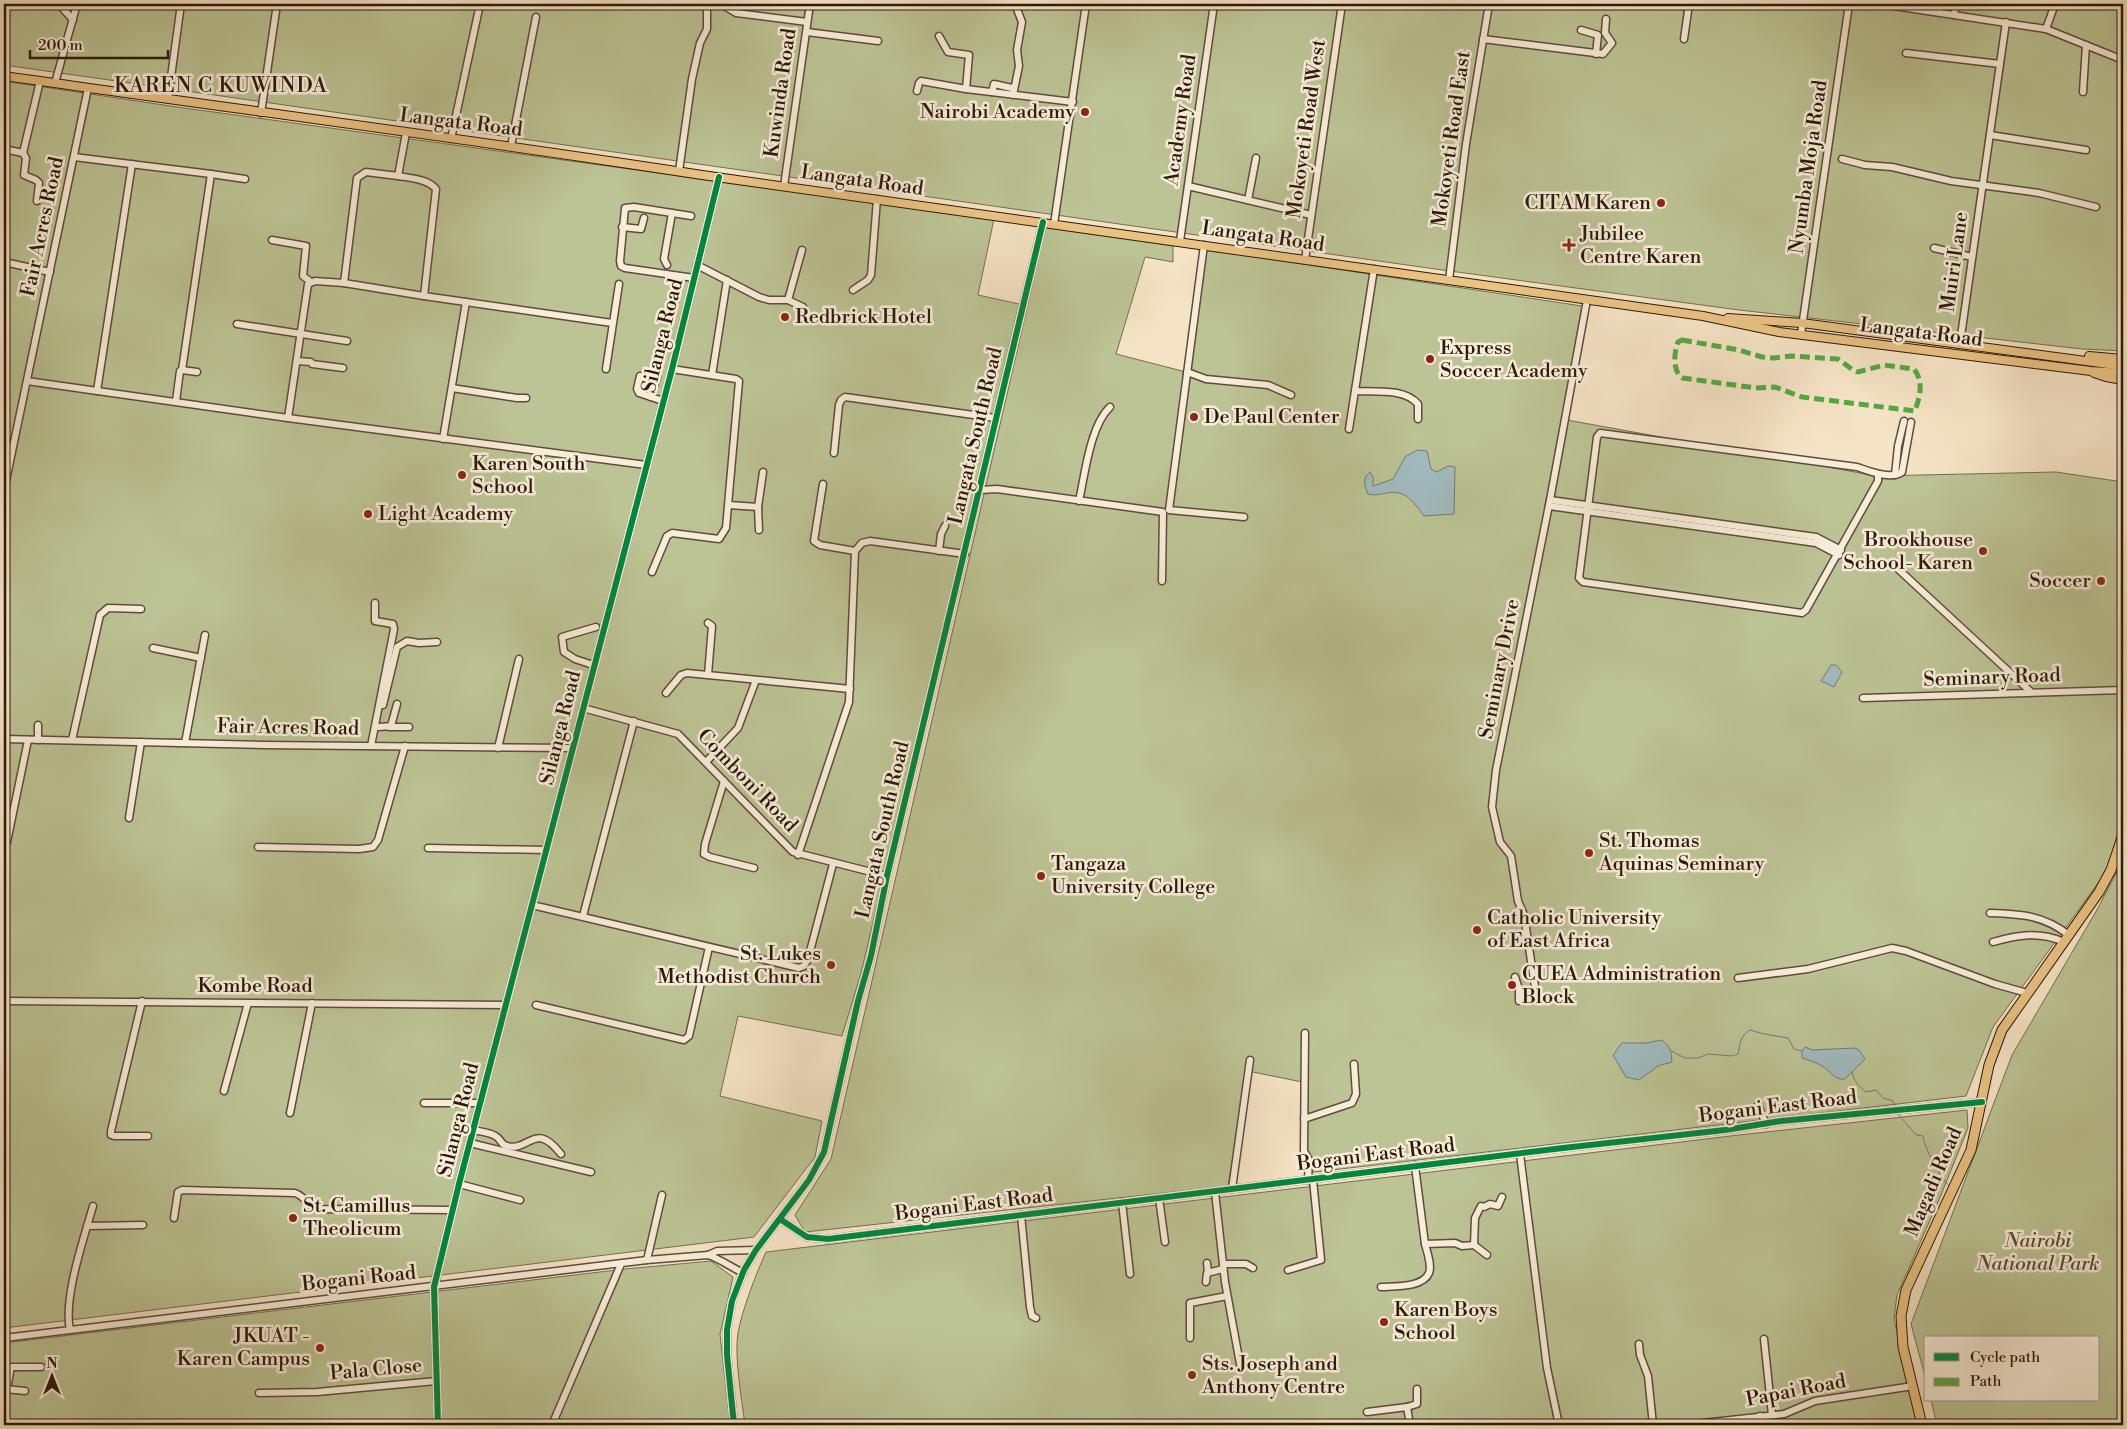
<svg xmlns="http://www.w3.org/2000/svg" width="2127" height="1429" viewBox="0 0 2127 1429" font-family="'Libre Bodoni',serif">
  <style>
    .green { fill: #bcc394; stroke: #746e50 }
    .water { fill: #a1bbbf; stroke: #727a77 }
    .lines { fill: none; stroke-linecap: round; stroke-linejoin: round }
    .stream { stroke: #727a77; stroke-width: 1 }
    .minor-casing { stroke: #5e4c3a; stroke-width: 9 }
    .major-casing { stroke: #2b190b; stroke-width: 10 }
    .highway-casing { stroke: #2b190b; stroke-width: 11 }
    .minor { stroke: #f8edd9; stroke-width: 6 }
    .major { stroke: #eac282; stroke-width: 8 }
    .highway { stroke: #eac282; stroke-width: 9 }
    .quiet { stroke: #54a941; stroke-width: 5; stroke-dasharray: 10 5; stroke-linecap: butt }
    .cycleway-casing { stroke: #f8edd9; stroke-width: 9 }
    .cycleway { stroke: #00873e; stroke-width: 6 }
    .poi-dot { fill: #8f2418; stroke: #f8edd9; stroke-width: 2 }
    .labels { text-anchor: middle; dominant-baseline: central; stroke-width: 5; stroke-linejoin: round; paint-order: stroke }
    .street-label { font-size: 20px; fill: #2b190b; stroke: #f8edd9 }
    .poi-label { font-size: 20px; fill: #2b190b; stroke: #f8edd9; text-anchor: start }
    .park-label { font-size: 20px; font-style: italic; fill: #564c34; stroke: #f8edd9 }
    .neighbourhood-label { font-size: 21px; letter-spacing: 1px; fill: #2b190b; stroke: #f8edd9 }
  </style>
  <rect width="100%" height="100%" fill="#f5e3c5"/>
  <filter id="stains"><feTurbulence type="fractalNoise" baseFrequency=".004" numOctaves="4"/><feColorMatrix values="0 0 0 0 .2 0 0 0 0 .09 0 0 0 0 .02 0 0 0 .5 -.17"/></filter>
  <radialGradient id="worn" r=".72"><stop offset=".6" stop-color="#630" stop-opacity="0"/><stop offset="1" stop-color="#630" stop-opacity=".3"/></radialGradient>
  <g class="green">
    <polygon points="4,4 2123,4 2123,351 2082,349 1739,310 1435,269 4,65"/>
    <polygon points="4,81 177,107 994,219 978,295 1019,304 861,973 842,1036 738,1016 720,1096 822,1121 815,1157 754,1237 4,1328"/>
    <polygon points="1046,225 1173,240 1173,262 1145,257 1116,354 1186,372 1203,249 1582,306 1567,420 1877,476 2056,472 2123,482 2123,815 2107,871 1993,1027 1966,1096 1306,1173 1307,1083 1248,1071 1228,1186 805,1232 795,1215 831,1159"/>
    <polygon points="2123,860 2123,1425 1937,1425 1931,1400 2098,1400 2098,1338 1926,1338 1926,1380 1911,1324 2012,1055 2098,908"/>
    <path d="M1967 1110 1968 1128 1939 1200 1897 1295 1894 1318 1917 1425H745C742 1400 734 1357 738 1333 742 1310 756 1274 766 1252L1739 1135Z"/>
    <polygon points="711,1261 733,1277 720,1334 730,1425 4,1425 4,1343 625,1269"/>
  </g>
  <g class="water">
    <path d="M1417 450 1427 451 1431 469 1437 472 1448 466 1455 467 1454 514 1424 516C1414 503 1406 489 1387 493 1379 494 1376 496 1368 494 1364 484 1362 479 1370 472L1373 477V486L1393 479 1405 457Z"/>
    <polygon points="1831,665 1836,665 1842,672 1834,687 1821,681"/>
    <path d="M1661 1040C1671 1046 1671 1051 1672 1062L1658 1066 1639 1080 1626 1077 1613 1055 1622 1043H1647Z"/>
    <path d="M1805 1047 1812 1050 1855 1048 1859 1050 1865 1059 1845 1079C1832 1080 1832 1071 1822 1066 1815 1062 1809 1060 1802 1058V1051Z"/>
  </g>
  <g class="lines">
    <g class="stream">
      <path d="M1671 1051 1685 1058H1698L1708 1054 1732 1056 1738 1054C1741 1043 1739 1037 1750 1030 1761 1034 1776 1036 1788 1038L1794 1049 1802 1051"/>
      <path d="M1852 1072C1854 1081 1858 1086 1866 1092L1876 1090 1883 1098 1893 1101 1895 1106"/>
      <path d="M1898 1114 1916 1135 1923 1136C1923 1146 1942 1179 1949 1186"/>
    </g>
    <g class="minor-casing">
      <g id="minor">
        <polyline points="59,4 73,20"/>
        <polyline points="721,4 736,13 807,22"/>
        <polyline points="1881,4 2046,29 2123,60"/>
        <polyline points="1954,15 1956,4"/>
        <polyline points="2046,29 2055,4"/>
        <polyline points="1581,30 1598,35 1596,54"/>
        <polyline points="807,32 878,41"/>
        <polyline points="939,36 948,52 969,55 966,89 1073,102"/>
        <polyline points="1483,39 1603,54 1612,43 1605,33 1606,19"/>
        <polyline points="1684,39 1689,4"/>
        <polyline points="1906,53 2000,64"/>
        <polyline points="55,83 77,4"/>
        <polyline points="917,91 919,83 921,81 966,89"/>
        <polyline points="992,92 994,84 1012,88"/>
        <polyline points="2083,92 2086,45"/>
        <polyline points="1013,95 1019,66 1017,50 1022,22 1015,4"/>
        <polyline points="168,99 181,4"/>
        <polyline points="261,113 277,4"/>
        <polyline points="1990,135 2086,150"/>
        <polyline points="451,139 480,4"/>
        <polyline points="511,146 536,17"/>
        <polyline points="4,149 23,153 40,81"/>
        <polyline points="23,153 26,158 24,175 36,180 39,183 37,201"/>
        <polyline points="74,157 211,174 182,370"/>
        <polyline points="1842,159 1865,165 1892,167 1951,181 2039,193 2096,207"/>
        <polyline points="679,171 692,79 700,43 707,29 707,4"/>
        <polyline points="211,174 245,179"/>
        <path d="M398 176C410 178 428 179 436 189L424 296 612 323"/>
        <polyline points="784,186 810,4"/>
        <polyline points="1188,186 1311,215"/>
        <polyline points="1248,200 1256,158"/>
        <polyline points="691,216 634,207 625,208 620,261 621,266 625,268 694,278"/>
        <polyline points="1054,224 1086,4"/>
        <polyline points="622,227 641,229 644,218"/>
        <polyline points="272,240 306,246 303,276 311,282"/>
        <polyline points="1180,241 1214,4"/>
        <polyline points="1204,245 1169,510 1244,517"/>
        <polyline points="1934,248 1972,257"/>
        <polyline points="1305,260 1342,4"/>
        <polyline points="4,262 50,272"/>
        <polyline points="667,265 664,259 672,213"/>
        <polyline points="697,265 759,297 769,300 788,300 803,307"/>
        <polyline points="1449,280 1466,144 1489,4"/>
        <polyline points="344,283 424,296"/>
        <polyline points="853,290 868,280 871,275 877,199"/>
        <polyline points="788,300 802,250"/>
        <polyline points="237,324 347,341"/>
        <polyline points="1801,334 1849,4"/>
        <polyline points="1960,343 2006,22"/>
        <polyline points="297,361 311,362 312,364 343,368"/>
        <polyline points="606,369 619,284"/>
        <polyline points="1187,372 1206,379 1268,385 1291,395"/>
        <polyline points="712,375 727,280"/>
        <polyline points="640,376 637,389 639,393 663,401"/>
        <polyline points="27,381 288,418 646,465"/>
        <polyline points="452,388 517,398 526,398"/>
        <polyline points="97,391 132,164"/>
        <path d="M1355 391C1375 392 1404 388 1418 404V419"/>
        <polyline points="651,397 657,377"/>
        <polyline points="176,401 180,371 182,370 197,372"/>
        <polyline points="288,418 308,284 315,281 344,283 357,178 366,172 398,176 406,133"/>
        <polyline points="1349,429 1374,269"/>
        <polyline points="443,439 466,302"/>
        <polyline points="834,453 839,405 841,400 845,397 995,418"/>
        <path d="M1878 474V481L1806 610 1802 613 1590 583 1583 582 1579 578 1597 437 1600 433 1857 467C1869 471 1891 480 1902 472L1911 422"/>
        <polyline points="1895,475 1898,446 1904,421"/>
        <polyline points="823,484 814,541 820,545 855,551"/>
        <polyline points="4,490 88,88"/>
        <polyline points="980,490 997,489 1163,512 1162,581"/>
        <polyline points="1550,500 1816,537 1841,550"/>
        <path d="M1079 501C1085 474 1090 426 1110 407"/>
        <polyline points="729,505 758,507"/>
        <polyline points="1549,506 1816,543 1839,555"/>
        <polyline points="759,530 758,507 763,472"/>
        <polyline points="939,551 941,534 945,526"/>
        <polyline points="1897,568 2031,692"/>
        <polyline points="652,572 667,536 672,533 719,539 726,528 739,381 736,379 672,369"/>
        <polyline points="153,648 201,658"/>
        <polyline points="593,665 575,659 564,652 562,637 596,627"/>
        <polyline points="708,675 712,626 708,623"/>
        <polyline points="666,693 681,675 687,673 850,689"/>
        <polyline points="1863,698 2123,690"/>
        <polyline points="383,705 397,647 407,641 419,643 437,642"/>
        <polyline points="583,708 678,734 793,852 887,876"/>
        <polyline points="379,727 391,726 397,704"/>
        <polyline points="389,727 409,727"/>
        <polyline points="4,739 264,745 572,748"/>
        <polyline points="38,740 38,725"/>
        <polyline points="72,740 100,615 108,608 141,609"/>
        <polyline points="185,743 205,635"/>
        <polyline points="371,746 394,629 393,624 375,621 375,603"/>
        <polyline points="498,748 519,659"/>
        <polyline points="706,762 738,728 756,680"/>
        <polyline points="724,781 705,844 704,854 710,857 754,868"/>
        <polyline points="129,818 141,742"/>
        <polyline points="7,842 28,740"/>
        <polyline points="258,847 359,849 373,847 378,840 405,746"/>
        <polyline points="428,848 546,850"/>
        <polyline points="798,855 849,702 855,551 862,543 870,541 965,554"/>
        <polyline points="532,905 799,968 804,966 808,959 833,864"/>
        <path d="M1990 913C2021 914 2043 915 2069 935"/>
        <polyline points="583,916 634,721"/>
        <path d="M1993 942C2017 935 2040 931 2064 942"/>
        <polyline points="1515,977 1519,989 1519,1001 1537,1000 1524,915 1518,901 1511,856 1500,842 1492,807 1496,770 1550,500 1587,300"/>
        <polyline points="1738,978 1808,969 1892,948 1906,951 1995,984 2027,993"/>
        <polyline points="4,1001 506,1005"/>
        <polyline points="142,1001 111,1131 111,1135 114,1136 148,1136"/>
        <polyline points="536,1005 684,1040 689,1036 709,947"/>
        <polyline points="1305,1033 1304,1151 1309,1160 1308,1180"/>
        <polyline points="224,1091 248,1003"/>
        <polyline points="424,1103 480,1103"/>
        <polyline points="1758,1105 1766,1124"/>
        <polyline points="290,1113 312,1003"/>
        <polyline points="1304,1119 1352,1103 1356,1094 1354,1064"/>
        <path d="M473 1130C481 1132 492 1132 498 1138 502 1142 502 1145 507 1146 530 1152 534 1120 561 1154"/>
        <polyline points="470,1143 591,1172"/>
        <polyline points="1520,1154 1547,1368 1559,1425"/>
        <polyline points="1415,1166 1425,1244 1455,1243 1462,1246 1474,1245 1475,1218 1481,1206 1484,1207 1490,1204 1498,1206 1502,1197"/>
        <polyline points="459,1184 520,1200"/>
        <polyline points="1232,1189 1250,1060"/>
        <polyline points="1215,1192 1225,1282 1240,1364"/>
        <polyline points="1159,1198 1165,1242"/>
        <polyline points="1122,1202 1130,1274"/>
        <polyline points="1021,1215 1030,1307 1032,1316 1036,1318"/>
        <path d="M174 1218 178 1192 182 1190 295 1193C305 1196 308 1207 319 1209L453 1210"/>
        <polyline points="780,1219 807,1237 828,1239 1563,1148 1725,1130 1781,1121 1982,1102"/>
        <polyline points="87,1226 143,1225"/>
        <polyline points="1474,1245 1487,1255"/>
        <polyline points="708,1255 717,1251 756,1250"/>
        <polyline points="647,1260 662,1195"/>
        <polyline points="1207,1263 1208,1272"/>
        <polyline points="1223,1264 1246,1264 1253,1268"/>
        <polyline points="1288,1270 1321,1260 1313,1180"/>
        <polyline points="1206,1282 1207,1273 1223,1269"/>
        <path d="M1381 1287C1394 1286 1423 1288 1429 1273 1432 1265 1427 1252 1425 1244"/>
        <path d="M70 1330C63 1298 84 1238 93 1206"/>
        <path d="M4 1338 647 1260 708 1255C720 1259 731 1267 743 1273"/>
        <polyline points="1190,1338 1190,1303 1227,1296"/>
        <polyline points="1764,1339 1772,1415"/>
        <polyline points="1639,1344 1640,1355 1648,1376 1653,1425"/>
        <polyline points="5,1389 25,1391"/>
        <polyline points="7,1389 11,1367 41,1367"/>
        <polyline points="259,1393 317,1392 436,1381"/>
        <polyline points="1407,1407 1417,1404 1417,1389"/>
        <polyline points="1367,1412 1407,1407 1410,1425"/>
        <polyline points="1760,1416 1761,1425"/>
        <polyline points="438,1425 434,1287 459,1184 672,369 719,177"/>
        <polyline points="552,1425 621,1264"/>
        <polyline points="734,1425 727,1355 727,1330 732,1301 744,1270 756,1250 809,1180 824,1152 858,1001 871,956 887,876 1043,222"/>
        <polyline points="1685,1425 1784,1414 1815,1401 1913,1386"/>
      </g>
    </g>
    <g class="major-casing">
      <g id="major">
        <path d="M4 76C236 109 469 139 702 175L1703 316 1779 332 2091 371 2123 373"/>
        <polyline points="1728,318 1802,323 2123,366"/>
        <polyline points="2089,356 2123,359"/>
        <polyline points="2094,373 2106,377 2123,380"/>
      </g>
    </g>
    <g class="highway-casing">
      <polyline id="highway" points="1922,1425 1903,1347 1901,1316 1906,1290 1971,1150 1989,1065 2002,1030 2099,892 2111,870 2123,835"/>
    </g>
    <use href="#minor" class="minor"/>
    <use href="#major" class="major"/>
    <use href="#highway" class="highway"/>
    <path class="quiet" d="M1682 340 1739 350 1762 357 1774 358 1791 356 1838 359 1853 370 1858 372 1884 365 1914 369C1924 382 1920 396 1915 411L1802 397 1775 387 1756 388 1683 378C1672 372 1674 353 1678 342Z"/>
    <g class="cycleway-casing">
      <g id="cycleway">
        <polyline points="780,1219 807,1237 828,1239 1563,1148 1725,1130 1781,1121 1982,1102"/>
        <polyline points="438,1425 434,1287 459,1184 672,369 719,177"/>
        <polyline points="734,1425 727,1355 727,1330 732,1301 744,1270 756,1250 809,1180 824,1152 858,1001 871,956 887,876 1043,222"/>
      </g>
    </g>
    <use href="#cycleway" class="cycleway"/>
  </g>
  <g class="poi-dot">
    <circle cx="1085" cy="112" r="5"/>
    <circle cx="1661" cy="203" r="5"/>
    <path d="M1566.5 237.5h5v5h5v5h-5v5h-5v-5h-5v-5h5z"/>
    <circle cx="785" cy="317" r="5"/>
    <circle cx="1430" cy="359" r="5"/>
    <circle cx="1194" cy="417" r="5"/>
    <circle cx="462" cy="475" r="5"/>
    <circle cx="368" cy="514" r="5"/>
    <circle cx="1983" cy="551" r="5"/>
    <circle cx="2101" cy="581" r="5"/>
    <circle cx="1589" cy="853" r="5"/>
    <circle cx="1041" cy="876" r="5"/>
    <circle cx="1477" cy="930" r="5"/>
    <circle cx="831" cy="965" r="5"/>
    <circle cx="1512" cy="985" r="5"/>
    <circle cx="293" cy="1218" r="5"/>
    <circle cx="1384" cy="1322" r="5"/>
    <circle cx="320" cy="1348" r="5"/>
    <circle cx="1192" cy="1375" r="5"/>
  </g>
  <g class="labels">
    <g class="street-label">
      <text transform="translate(781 93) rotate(-82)">Kuwinda Road</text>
      <text transform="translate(1181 120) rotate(-82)">Academy Road</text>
      <text transform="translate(461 123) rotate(7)">Langata Road</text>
      <text transform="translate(1307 129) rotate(-82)">Mokoyeti Road West</text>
      <text transform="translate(1452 139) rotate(-82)">Mokoyeti Road East</text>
      <text transform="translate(1809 167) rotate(-82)">Nyumba Moja Road</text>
      <text transform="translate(862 181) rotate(8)">Langata Road</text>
      <text transform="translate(43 227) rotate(-78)">Fair Acres Road</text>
      <text transform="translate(1263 237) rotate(8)">Langata Road</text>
      <text transform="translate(1955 262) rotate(-82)">Muiri Lane</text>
      <text transform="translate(1921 333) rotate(7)">Langata Road</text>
      <text transform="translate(663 336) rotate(-76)">Silanga Road</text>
      <text transform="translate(976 436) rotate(-77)">Langata South Road</text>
      <text transform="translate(1500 669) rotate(-79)">Seminary Drive</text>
      <text transform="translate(1992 678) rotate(-2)">Seminary Road</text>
      <text transform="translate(288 728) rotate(1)">Fair Acres Road</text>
      <text transform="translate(561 728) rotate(-76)">Silanga Road</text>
      <text transform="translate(747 781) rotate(46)">Comboni Road</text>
      <text transform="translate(883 830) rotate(-77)">Langata South Road</text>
      <text x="255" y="986">Kombe Road</text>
      <text transform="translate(1778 1107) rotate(-7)">Bogani East Road</text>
      <text transform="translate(459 1120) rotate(-76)">Silanga Road</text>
      <text transform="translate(1376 1155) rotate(-7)">Bogani East Road</text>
      <text transform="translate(1934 1182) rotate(-67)">Magadi Road</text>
      <text transform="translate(974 1205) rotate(-7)">Bogani East Road</text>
      <text transform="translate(359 1279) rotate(-6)">Bogani Road</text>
      <text transform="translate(376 1370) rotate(-5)">Pala Close</text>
      <text transform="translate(1796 1391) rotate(-11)">Papai Road</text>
    </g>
    <g class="poi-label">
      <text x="1075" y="112" text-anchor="end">Nairobi Academy</text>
      <text x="1651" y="203" text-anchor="end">CITAM Karen</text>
      <text x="1580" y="234">Jubilee<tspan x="1580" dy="23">Centre Karen</tspan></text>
      <text x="795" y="317">Redbrick Hotel</text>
      <text x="1440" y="348">Express<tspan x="1440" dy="23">Soccer Academy</tspan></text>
      <text x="1204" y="417">De Paul Center</text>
      <text x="472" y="464">Karen South<tspan x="472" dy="23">School</tspan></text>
      <text x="378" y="514">Light Academy</text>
      <text x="1973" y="540" text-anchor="end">Brookhouse<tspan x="1973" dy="23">School- Karen</tspan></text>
      <text x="2091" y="581" text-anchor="end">Soccer</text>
      <text x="1599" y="841">St. Thomas<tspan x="1599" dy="23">Aquinas Seminary</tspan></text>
      <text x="1051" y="864">Tangaza<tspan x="1051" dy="23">University College</tspan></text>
      <text x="1487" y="918">Catholic University<tspan x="1487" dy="23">of East Africa</tspan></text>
      <text x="821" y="954" text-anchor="end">St. Lukes<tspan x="821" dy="23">Methodist Church</tspan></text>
      <text x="1522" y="974">CUEA Administration<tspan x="1522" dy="23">Block</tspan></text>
      <text x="303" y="1206">St. Camillus<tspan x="303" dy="23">Theolicum</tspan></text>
      <text x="1394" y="1310">Karen Boys<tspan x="1394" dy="23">School</tspan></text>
      <text x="310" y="1336" text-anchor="end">JKUAT -<tspan x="310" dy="23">Karen Campus</tspan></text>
      <text x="1202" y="1364">Sts. Joseph and<tspan x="1202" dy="23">Anthony Centre</tspan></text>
    </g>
    <g class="park-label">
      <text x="2038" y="1241">Nairobi<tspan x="2038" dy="23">National Park</tspan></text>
    </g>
    <g class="neighbourhood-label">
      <text x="221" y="86">KAREN C KUWINDA</text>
    </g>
  </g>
  <rect width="2127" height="1429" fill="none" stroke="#f5e3c5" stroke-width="20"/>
  <rect x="5" y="5" width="2117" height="1419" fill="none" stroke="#2b190b" stroke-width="2.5"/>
  <rect x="10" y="10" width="2107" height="1409" fill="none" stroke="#2b190b"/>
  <rect x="1924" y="1336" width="175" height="65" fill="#f8edd9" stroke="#a69887"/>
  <rect x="1934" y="1353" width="25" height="8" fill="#00873e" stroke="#a69887"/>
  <text x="1970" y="1362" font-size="15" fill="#2b190b">Cycle path</text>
  <rect x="1934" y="1378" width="25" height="8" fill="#54a941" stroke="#a69887"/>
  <text x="1970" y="1386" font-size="15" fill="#2b190b">Path</text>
  <g transform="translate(52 1376)" stroke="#f8edd9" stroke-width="4" paint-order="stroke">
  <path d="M0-4L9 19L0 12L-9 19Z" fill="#2b190b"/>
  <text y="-8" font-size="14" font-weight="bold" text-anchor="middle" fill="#2b190b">N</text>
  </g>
  <path d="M30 50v8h138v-8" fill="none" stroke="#2b190b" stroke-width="2.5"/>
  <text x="38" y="50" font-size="15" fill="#2b190b" stroke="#f8edd9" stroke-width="4" paint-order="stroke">200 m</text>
  <rect width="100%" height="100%" filter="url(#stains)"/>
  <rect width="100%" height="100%" fill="url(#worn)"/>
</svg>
